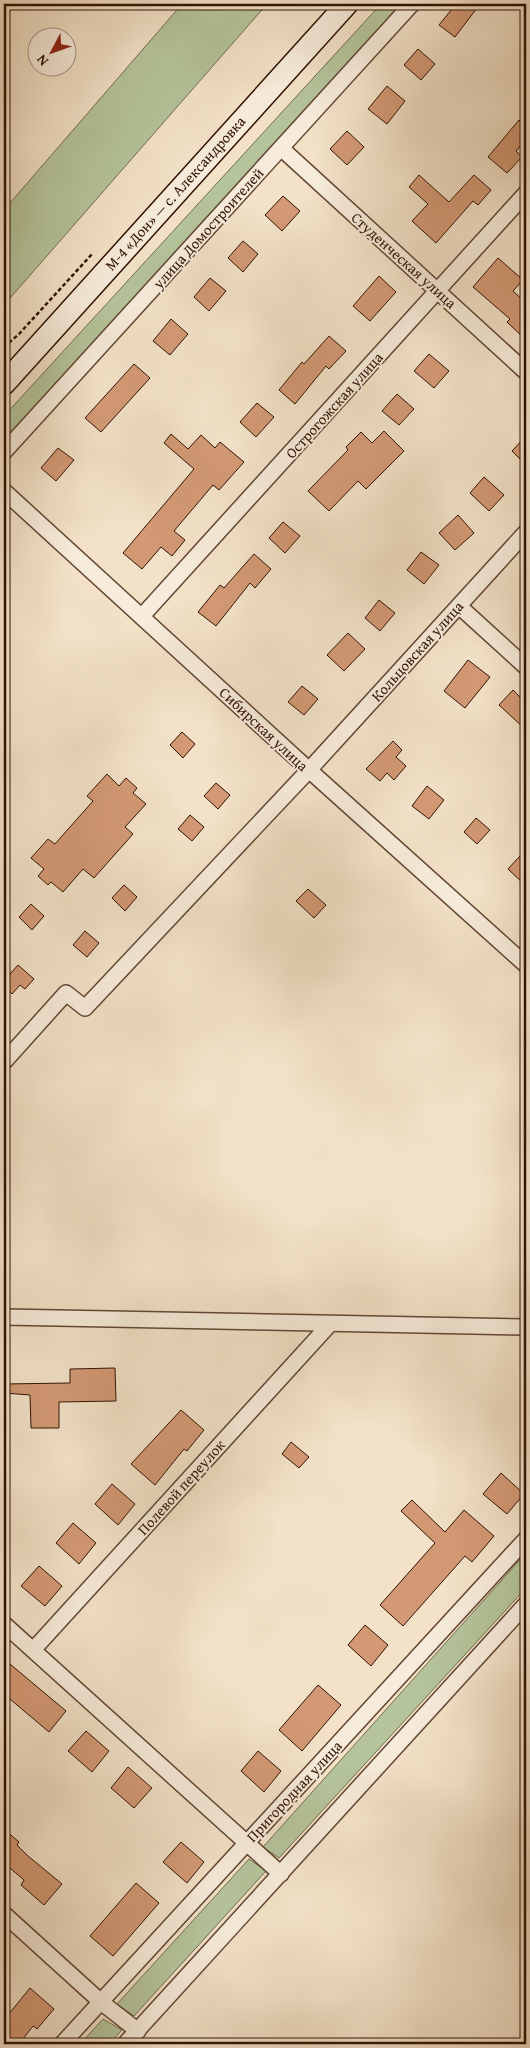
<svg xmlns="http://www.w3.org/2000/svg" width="530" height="2048" viewBox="0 0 530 2048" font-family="'Gentium Book Plus',serif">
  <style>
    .green { fill: #b5c49b; stroke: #736b4f }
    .building { fill: #d39975; stroke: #311203 }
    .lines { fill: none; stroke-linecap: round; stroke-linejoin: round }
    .street-casing { stroke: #624634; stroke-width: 18 }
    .secondary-casing { stroke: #311203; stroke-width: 24 }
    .path { stroke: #311203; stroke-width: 2.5; stroke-dasharray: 4 2.5; stroke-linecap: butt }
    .street { stroke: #f7ecdb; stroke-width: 15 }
    .secondary { stroke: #f7ecdb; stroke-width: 21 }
    .labels { text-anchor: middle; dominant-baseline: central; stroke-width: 4; stroke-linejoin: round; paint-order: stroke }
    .street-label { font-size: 15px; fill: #311203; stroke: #f7ecdb }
  </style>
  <rect width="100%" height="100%" fill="#f3e2c8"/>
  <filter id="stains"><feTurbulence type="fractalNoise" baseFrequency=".004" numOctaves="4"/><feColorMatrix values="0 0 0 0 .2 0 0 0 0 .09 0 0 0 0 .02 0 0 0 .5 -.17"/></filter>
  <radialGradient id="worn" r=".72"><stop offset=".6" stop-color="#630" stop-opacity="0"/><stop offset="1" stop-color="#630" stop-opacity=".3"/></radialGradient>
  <g class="green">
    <polygon points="182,4 267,4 4,305 4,210"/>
    <polygon points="381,4 401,4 4,442 4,416"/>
    <polygon points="526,1553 526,1588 279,1858 263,1847"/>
    <polygon points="249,1859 266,1871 134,2016 117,2004"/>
    <polygon points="103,2019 122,2030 109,2044 80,2044"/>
  </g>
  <g class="building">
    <polygon points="456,4 480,4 455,37 439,25"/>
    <polygon points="418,49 435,64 421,80 404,65"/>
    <polygon points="387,86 405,101 387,124 368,109"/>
    <polygon points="519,120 526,127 526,139 516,151 522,157 507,173 488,157"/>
    <polygon points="347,131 364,147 347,165 330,149"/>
    <polygon points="419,175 449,202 474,175 491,190 478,205 473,201 436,243 412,221 428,204 409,187"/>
    <polygon points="283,196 300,211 282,231 265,215"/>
    <polygon points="243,241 258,254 243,272 228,258"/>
    <polygon points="498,258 523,280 513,291 526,303 526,340 507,322 510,319 473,287"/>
    <polygon points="379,276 396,292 370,321 353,306"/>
    <polygon points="210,278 226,291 209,311 194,297"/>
    <polygon points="171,319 188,334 170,355 153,341"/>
    <polygon points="329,336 346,351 329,369 326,366 295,404 279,390 302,362 304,364"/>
    <polygon points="429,354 449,371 434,388 414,371"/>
    <polygon points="134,364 150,378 101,432 85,418"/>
    <polygon points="397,394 414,409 399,425 382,411"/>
    <polygon points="257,403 274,417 256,437 240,422"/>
    <polygon points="384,431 404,451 366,489 358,481 329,511 308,491 348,450 346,447 361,432 372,443"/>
    <polygon points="171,434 188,449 201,435 215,448 220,442 244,462 219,490 213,485 174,531 185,540 172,556 161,547 142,569 123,553 194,469 164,443"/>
    <polygon points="526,436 526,465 512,451"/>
    <polygon points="58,448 74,460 56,481 41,468"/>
    <polygon points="484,477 504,495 489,511 470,493"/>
    <polygon points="458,515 474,533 455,550 439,533"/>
    <polygon points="283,522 300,536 285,553 269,538"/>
    <polygon points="421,552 439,565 424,584 407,570"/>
    <polygon points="254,554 271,569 255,588 250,583 216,626 198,612 220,585 224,588"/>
    <polygon points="379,600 395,613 380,631 365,618"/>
    <polygon points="348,633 365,649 344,671 327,655"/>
    <polygon points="468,660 490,677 465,708 444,691"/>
    <polygon points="302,686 318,699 304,715 288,702"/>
    <polygon points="513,690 526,703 526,730 499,705"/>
    <polygon points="182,732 195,744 183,758 170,745"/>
    <polygon points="393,741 402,750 396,757 406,766 394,780 387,773 380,781 366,769"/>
    <polygon points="107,774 119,786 126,778 137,788 133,793 146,804 125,827 133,834 94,878 83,869 63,892 51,882 48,885 38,876 44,869 31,858 48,839 55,844 93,801 87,796"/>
    <polygon points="216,783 230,795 218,809 204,796"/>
    <polygon points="427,786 444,800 429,819 412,806"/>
    <polygon points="190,815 204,827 192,841 178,829"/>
    <polygon points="476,818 490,830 477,844 464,832"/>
    <polygon points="520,856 526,861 526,886 508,869"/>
    <polygon points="124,885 137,897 125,911 112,898"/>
    <polygon points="308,889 326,905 314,918 296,901"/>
    <polygon points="31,904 44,916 32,930 19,917"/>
    <polygon points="85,931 99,943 87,957 73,945"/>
    <polygon points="18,965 34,979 25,989 20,985 12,994 4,986 4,981"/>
    <polygon points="115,1368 116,1401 59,1402 59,1428 31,1428 30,1395 4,1393 4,1384 70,1383 70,1369"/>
    <polygon points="181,1410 204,1430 187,1451 184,1449 155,1485 131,1464"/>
    <polygon points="291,1442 309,1457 299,1468 282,1454"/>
    <polygon points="501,1473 524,1494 507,1514 483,1494"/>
    <polygon points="112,1484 135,1504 118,1525 95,1504"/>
    <polygon points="412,1500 445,1532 464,1510 494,1536 472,1562 465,1556 403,1626 380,1605 435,1543 401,1511"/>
    <polygon points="73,1523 96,1543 79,1564 56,1543"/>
    <polygon points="39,1566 62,1586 45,1606 21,1586"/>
    <polygon points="365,1625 388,1645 371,1666 348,1645"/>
    <polygon points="4,1659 66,1711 49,1732 4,1694"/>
    <polygon points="318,1685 341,1705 302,1751 279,1730"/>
    <polygon points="86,1731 109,1751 92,1772 68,1751"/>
    <polygon points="258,1751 281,1771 264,1792 241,1771"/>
    <polygon points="128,1767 152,1788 134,1808 111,1788"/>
    <polygon points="4,1829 19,1842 17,1845 28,1856 62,1884 44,1905 21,1885 24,1880 4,1863"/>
    <polygon points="181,1842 204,1862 187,1883 163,1862"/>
    <polygon points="136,1883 159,1903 113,1956 90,1936"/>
    <polygon points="30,1988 54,2009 37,2029 33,2026 19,2044 4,2044 4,2020"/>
  </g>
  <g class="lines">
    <g class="street-casing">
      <g id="street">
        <polyline points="281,148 526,372"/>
        <polyline points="4,452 412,4"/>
        <polyline points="4,491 309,770 526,965"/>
        <polyline points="459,606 526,667"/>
        <polyline points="142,616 526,193"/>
        <polyline points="4,1062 66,993 85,1008 309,770 526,532"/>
        <polyline points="4,1317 526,1327"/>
        <polyline points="4,1624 281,1874"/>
        <polyline points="33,1650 330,1324"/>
        <polyline points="4,1914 101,2002 138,2031"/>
        <polyline points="62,2044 526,1539"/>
        <polyline points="125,2044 526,1604"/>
      </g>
    </g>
    <g class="secondary-casing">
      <polyline id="secondary" points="4,384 347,4"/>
    </g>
    <polyline class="path" points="4,347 19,334 93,253"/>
    <use href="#street" class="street"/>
    <use href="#secondary" class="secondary"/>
  </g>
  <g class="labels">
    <g class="street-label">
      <text transform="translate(175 193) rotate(-48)">М-4 «Дон» — с. Александровка</text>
      <text transform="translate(208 228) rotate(-48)">улица Домостроителей</text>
      <text transform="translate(404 260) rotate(42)">Студенческая улица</text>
      <text transform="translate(334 405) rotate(-48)">Острогожская улица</text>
      <text transform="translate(417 651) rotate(-48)">Кольцовская улица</text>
      <text transform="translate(264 729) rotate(43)">Сибирская улица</text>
      <text transform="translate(181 1487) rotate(-48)">Полевой переулок</text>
      <text transform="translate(294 1791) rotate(-47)">Пригородная улица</text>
    </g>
  </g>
  <rect width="530" height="2048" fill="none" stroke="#f3e2c8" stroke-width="20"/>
  <rect x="5" y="5" width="520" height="2038" fill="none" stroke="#311203" stroke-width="2.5"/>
  <rect x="10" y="10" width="510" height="2028" fill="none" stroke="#311203"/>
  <g transform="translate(52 52) rotate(229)"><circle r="24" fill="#f7ecdb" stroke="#a89585"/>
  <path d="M0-4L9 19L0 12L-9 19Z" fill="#8f2418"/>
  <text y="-8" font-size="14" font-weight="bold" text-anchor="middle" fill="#311203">N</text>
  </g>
  <rect width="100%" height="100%" filter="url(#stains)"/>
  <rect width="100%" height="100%" fill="url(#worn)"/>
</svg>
